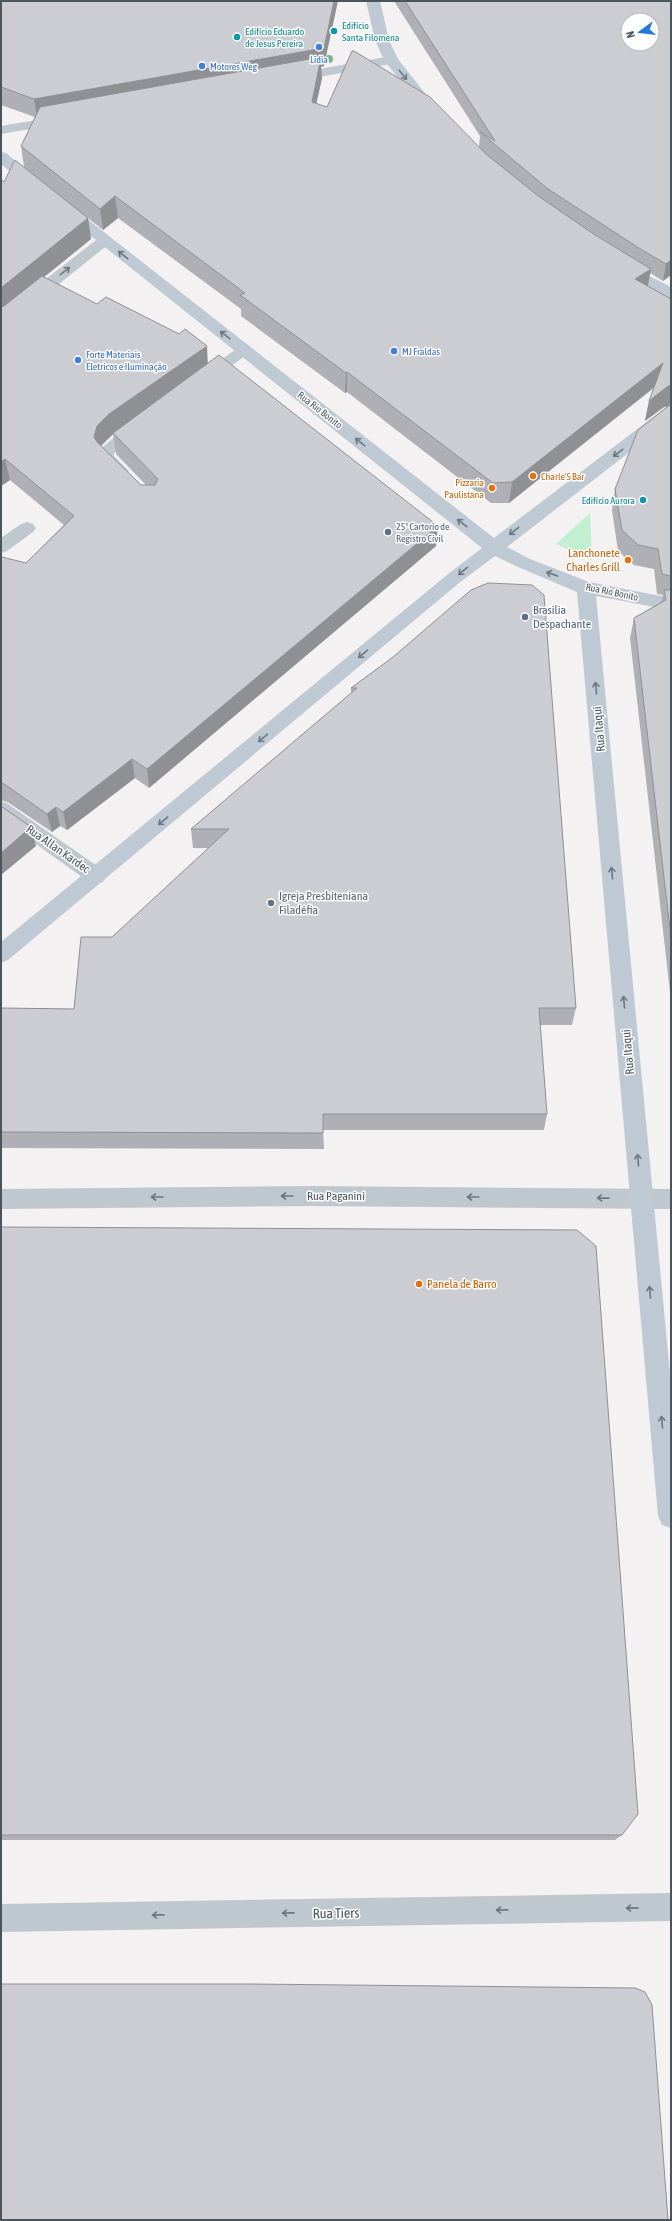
<svg xmlns="http://www.w3.org/2000/svg" width="672" height="2221" viewBox="0 0 672 2221" font-family="'Asap Condensed',sans-serif">
  <style>
    .green { fill: #c2eed2 }
    .lines { fill: none; stroke-linecap: round; stroke-linejoin: round }
    .lane { fill: #bfc8ce; fill-rule: evenodd }
    .street { fill: #bfc8ce; fill-rule: evenodd }
    .secondary { fill: #bfc9d3; fill-rule: evenodd }
    .tree { fill: #7db196 }
    .wall { fill: #afb0b5; fill-rule: evenodd }
    .shaded-wall { fill: #8e9094 }
    .building { fill: #cbcdd3; stroke: #8e9094; fill-rule: evenodd }
    .oneway { stroke: #6c7780 }
    .oneway2 { stroke: #6c777f }
    .culture-dot { fill: #0f9aa8; stroke: #fff; stroke-width: 1.5 }
    .shop-dot { fill: #3f7fe0; stroke: #fff; stroke-width: 1.5 }
    .food-dot { fill: #e8710a; stroke: #fff; stroke-width: 1.5 }
    .service-dot { fill: #5c6f8a; stroke: #fff; stroke-width: 1.5 }
    .worship-dot { fill: #6b7280; stroke: #fff; stroke-width: 1.5 }
    .labels { text-anchor: middle; dominant-baseline: central; stroke-width: 3; stroke-linejoin: round; paint-order: stroke }
    .far-culture-label { font-size: 10px; fill: #0d838f; stroke: #fff; text-anchor: start }
    .far-shop-label { font-size: 10px; fill: #366cbe; stroke: #fff; text-anchor: start }
    .far-street-label { font-size: 10px; fill: #49545d; stroke: #fff }
    .far-food-label { font-size: 10px; fill: #c56008; stroke: #fff; text-anchor: start }
    .far-service-label { font-size: 10px; fill: #4e5e75; stroke: #fff; text-anchor: start }
    .food-label { font-size: 12px; fill: #c56008; stroke: #fff; text-anchor: end }
    .service-label { font-size: 12px; fill: #4e5e75; stroke: #fff; text-anchor: start }
    .street-label { font-size: 12px; fill: #49545d; stroke: #fff }
    .worship-label { font-size: 12px; fill: #5b616d; stroke: #fff; text-anchor: start }
    .near-street-label { font-size: 14px; fill: #49545d; stroke: #fff }
  </style>
  <rect width="100%" height="100%" fill="#f3f1f1"/>
  <polygon class="green" points="590,513 592,560 556,544"/>
  <g class="lines">
    <g class="lane">
      <polygon points="244,345 249,347 251,350 249,353 210,381 200,381 198,378 200,375 239,347"/>
      <path d="M135 423 140 424 143 428 140 432 114 453V456L129 471 126 475C114 478 98 464 98 451L130 424Z"/>
    </g>
    <g class="street">
      <polygon points="391,56 396,57 398,60 396,63 292,82 285,78 292,74"/>
      <polygon points="61,116 68,120 66,123 1,134 1,126"/>
      <polygon points="105,235 110,237 113,240 110,243 7,326 1,327 1,314 100,237"/>
      <polygon points="27,522 33,524 36,528 33,532 7,551 1,553 1,538 21,524"/>
      <polygon points="1,801 8,804 103,870 106,876 103,882 96,884 89,882 1,819"/>
      <polygon points="312,1186 671,1189 671,1209 312,1206 1,1209 1,1189"/>
      <polygon points="671,1893 671,1921 1,1932 1,1904"/>
    </g>
    <g class="secondary">
      <polygon points="366,1 380,1 389,40 398,59 435,106 437,109 435,112 425,112 384,60 375,40"/>
      <polygon points="1,152 6,153 40,182 42,185 40,188 30,188 1,164"/>
      <polygon points="67,205 72,207 494,538 665,408 671,407 671,420 507,547 530,559 589,582 671,598 671,610 596,596 671,1384 671,1528 662,1525 658,1516 577,592 518,567 495,556 459,583 8,960 1,963 1,942 447,575 482,548 62,213 59,210 62,207"/>
      <polygon points="622,262 671,287 671,299 617,270 614,267 617,264"/>
    </g>
  </g>
  <circle class="tree" cx="329" cy="59" r="4"/>
  <g class="wall">
    <path d="M1 1 324 66 321 67 322 78 316 104 327 107 479 147 480 136 394 1H671V275L663 281 650 273 648 286 671 299V1001L630 638 634 618 661 602 663 595 657 594 654 569 634 565 618 551 612 510 615 489 668 406 664 407 645 421 649 401 654 388 509 503H491L347 392 345 393 241 316V309L118 218 103 230 88 218 91 239 44 277 208 363 436 546 149 788 135 778 67 830 60 826 52 832 9 803 1 800V558L26 563 64 525 10 480 1 486 4 182 24 167 21 146 35 117 1 105ZM113 434 116 454 146 485H141L100 446Z"/>
    <polygon points="393,657 576,1008 572,1025 540,1025 547,1114 544,1130 323,1130 324,1149 1,1148 1,1008 74,1009 112,937 209,848 193,848 191,829 351,693 351,688"/>
    <polygon points="1,1227 622,1835 615,1840 1,1840"/>
  </g>
  <g class="shaded-wall">
    <polygon points="334,1 338,1 324,66 321,67 322,78 312,123 37,118 34,99"/>
    <polygon points="115,196 118,218 103,230 100,209"/>
    <polygon points="88,218 91,239 1,312 1,288"/>
    <polygon points="671,260 671,275 663,281 666,264"/>
    <polygon points="651,269 647,290 635,279"/>
    <polygon points="207,346 208,367 112,435 100,447 94,437 97,426 109,414"/>
    <polygon points="663,363 659,383 509,503 512,482"/>
    <polygon points="347,372 347,392 345,393 346,373"/>
    <polygon points="668,386 671,386 671,406 664,407 645,421 649,401"/>
    <polygon points="5,459 10,480 1,486 1,462"/>
    <polygon points="438,526 436,546 149,788 147,769"/>
    <polygon points="132,759 135,778 67,830 63,812"/>
    <polygon points="56,807 60,826 52,832 47,814"/>
    <polygon points="31,827 36,846 1,875 1,853"/>
  </g>
  <g class="building">
    <polygon points="1,1 334,1 324,48 34,99 1,87"/>
    <path d="M405 1H671V260L666 264 642 250 548 189 480 132 495 141ZM628 20H652V44H628Z"/>
    <polygon points="352,51 354,51 430,97 486,154 537,195 592,233 651,269 635,279 671,299 671,386 668,386 649,401 663,363 512,482 493,483 347,372 346,373 240,295 245,293 115,196 100,209 21,146 40,107 321,57 312,102 327,107"/>
    <polygon points="15,160 88,218 1,288 1,179 4,182"/>
    <polygon points="42,276 97,304 106,297 179,334 185,329 207,346 109,414 97,426 94,437 97,442 141,485 155,485 158,479 113,433 219,355 438,526 147,769 132,759 63,812 56,807 47,814 4,784 1,783 1,558 2,557 26,563 74,516 5,459 1,462 1,307 4,306"/>
    <polygon points="671,404 671,576 662,574 658,549 638,545 622,530 615,489 638,430"/>
    <polygon points="488,583 532,585 544,595 576,1008 539,1008 547,1114 323,1114 323,1133 1,1132 1,1008 74,1009 81,937 112,937 229,829 191,829 357,688 351,688 393,657 471,590"/>
    <polygon points="664,590 671,590 671,938 634,618 666,600"/>
    <polygon points="1,806 31,827 1,853"/>
    <polygon points="1,1227 577,1230 596,1246 638,1814 622,1835 1,1835"/>
    <polygon points="1,1984 251,1984 635,1988 645,1992 652,2005 668,2220 1,2220"/>
  </g>
  <defs><path id="oneway-shaft" d="M-6 0H5M1.5-3L5.5 0L1.5 3" fill="none" stroke-width="1.6" stroke-linecap="round" stroke-linejoin="round"/></defs>
  <g class="oneway">
    <use href="#oneway-shaft" transform="translate(403 75) rotate(51)"/>
    <use href="#oneway-shaft" transform="translate(123 255) rotate(-142)"/>
    <use href="#oneway-shaft" transform="translate(225 335) rotate(-142)"/>
    <use href="#oneway-shaft" transform="translate(360 442) rotate(-142)"/>
    <use href="#oneway-shaft" transform="translate(618 453) rotate(143)"/>
    <use href="#oneway-shaft" transform="translate(462 523) rotate(-142)"/>
    <use href="#oneway-shaft" transform="translate(514 531) rotate(142)"/>
    <use href="#oneway-shaft" transform="translate(463 571) rotate(141)"/>
    <use href="#oneway-shaft" transform="translate(552 574) rotate(-161)"/>
    <use href="#oneway-shaft" transform="translate(363 654) rotate(140)"/>
    <use href="#oneway-shaft" transform="translate(596 688) rotate(-95)"/>
    <use href="#oneway-shaft" transform="translate(263 738) rotate(140)"/>
    <use href="#oneway-shaft" transform="translate(163 821) rotate(140)"/>
    <use href="#oneway-shaft" transform="translate(612 873) rotate(-95)"/>
    <use href="#oneway-shaft" transform="translate(624 1002) rotate(-95)"/>
    <use href="#oneway-shaft" transform="translate(638 1160) rotate(-95)"/>
    <use href="#oneway-shaft" transform="translate(650 1292) rotate(-95)"/>
    <use href="#oneway-shaft" transform="translate(662 1422) rotate(-95)"/>
  </g>
  <g class="oneway2">
    <use href="#oneway-shaft" transform="translate(65 271) rotate(-38)"/>
    <use href="#oneway-shaft" transform="translate(287 1196) rotate(180)"/>
    <use href="#oneway-shaft" transform="translate(157 1197) rotate(180)"/>
    <use href="#oneway-shaft" transform="translate(473 1197) rotate(-180)"/>
    <use href="#oneway-shaft" transform="translate(603 1198) rotate(-179)"/>
    <use href="#oneway-shaft" transform="translate(632 1908) rotate(179)"/>
    <use href="#oneway-shaft" transform="translate(502 1910) rotate(179)"/>
    <use href="#oneway-shaft" transform="translate(288 1913) rotate(179)"/>
    <use href="#oneway-shaft" transform="translate(158 1915) rotate(179)"/>
  </g>
  <g class="culture-dot">
    <circle cx="334" cy="31" r="4"/>
    <circle cx="237" cy="37" r="4"/>
    <circle cx="643" cy="500" r="4"/>
  </g>
  <g class="shop-dot">
    <circle cx="319" cy="47" r="4"/>
    <circle cx="202" cy="66" r="4"/>
    <circle cx="394" cy="351" r="4"/>
    <circle cx="78" cy="360" r="4"/>
  </g>
  <g class="food-dot">
    <circle cx="533" cy="476" r="4"/>
    <circle cx="492" cy="488" r="4"/>
    <circle cx="628" cy="560" r="4"/>
    <circle cx="419" cy="1284" r="4"/>
  </g>
  <g class="service-dot">
    <circle cx="388" cy="532" r="4"/>
    <circle cx="525" cy="617" r="4"/>
  </g>
  <circle class="worship-dot" cx="271" cy="903" r="4"/>
  <g class="labels">
    <g class="far-culture-label">
      <text x="342" y="25">Edifício<tspan x="342" dy="12">Santa Filomena</tspan></text>
      <text x="245" y="31">Edifício Eduardo<tspan x="245" dy="12">de Jesus Pereira</tspan></text>
      <text x="635" y="500" text-anchor="end">Edifício Aurora</text>
    </g>
    <g class="far-shop-label">
      <text x="319" y="59" text-anchor="middle">Lidia</text>
      <text x="210" y="66">Motores Weg</text>
      <text x="402" y="351">MJ Fraldas</text>
      <text x="86" y="354">Forte Materiais<tspan x="86" dy="12">Eletricos e Iluminação</tspan></text>
    </g>
    <g class="far-street-label">
      <text transform="translate(320 410) rotate(38)">Rua Rio Bonito</text>
      <text transform="translate(612 592) rotate(12)">Rua Rio Bonito</text>
    </g>
    <g class="far-food-label">
      <text x="541" y="476">Charle'S Bar</text>
      <text x="484" y="482" text-anchor="end">Pizzaria<tspan x="484" dy="12">Paulistana</tspan></text>
    </g>
    <g class="far-service-label">
      <text x="396" y="526">25º Cartorio de<tspan x="396" dy="12">Registro Civil</tspan></text>
    </g>
    <g class="food-label">
      <text x="620" y="553">Lanchonete<tspan x="620" dy="14">Charles Grill</tspan></text>
      <text x="427" y="1284" text-anchor="start">Panela de Barro</text>
    </g>
    <g class="service-label">
      <text x="533" y="610">Brasilia<tspan x="533" dy="14">Despachante</tspan></text>
    </g>
    <g class="street-label">
      <text transform="translate(599 729) rotate(-95)">Rua Itaqui</text>
      <text transform="translate(58 849) rotate(35)">Rua Allan Kardec</text>
      <text transform="translate(628 1052) rotate(-95)">Rua Itaqui</text>
      <text x="336" y="1196">Rua Paganini</text>
    </g>
    <g class="worship-label">
      <text x="279" y="896">Igreja Presbiteniana<tspan x="279" dy="14">Filadéfia</tspan></text>
    </g>
    <g class="near-street-label">
      <text transform="translate(336 1913) rotate(-1)">Rua Tiers</text>
    </g>
  </g>
  <rect width="672" height="2221" fill="none" stroke="#49545d" stroke-width="4"/>
  <g transform="translate(640 32) rotate(255)"><circle r="19" fill="#ffffff" stroke="#b6bbbe"/>
  <path d="M0-3L7 15L0 10L-7 15Z" fill="#2176dc"/>
  <text y="-6" font-size="11" font-weight="bold" text-anchor="middle" fill="#49545d">N</text>
  </g>
</svg>
